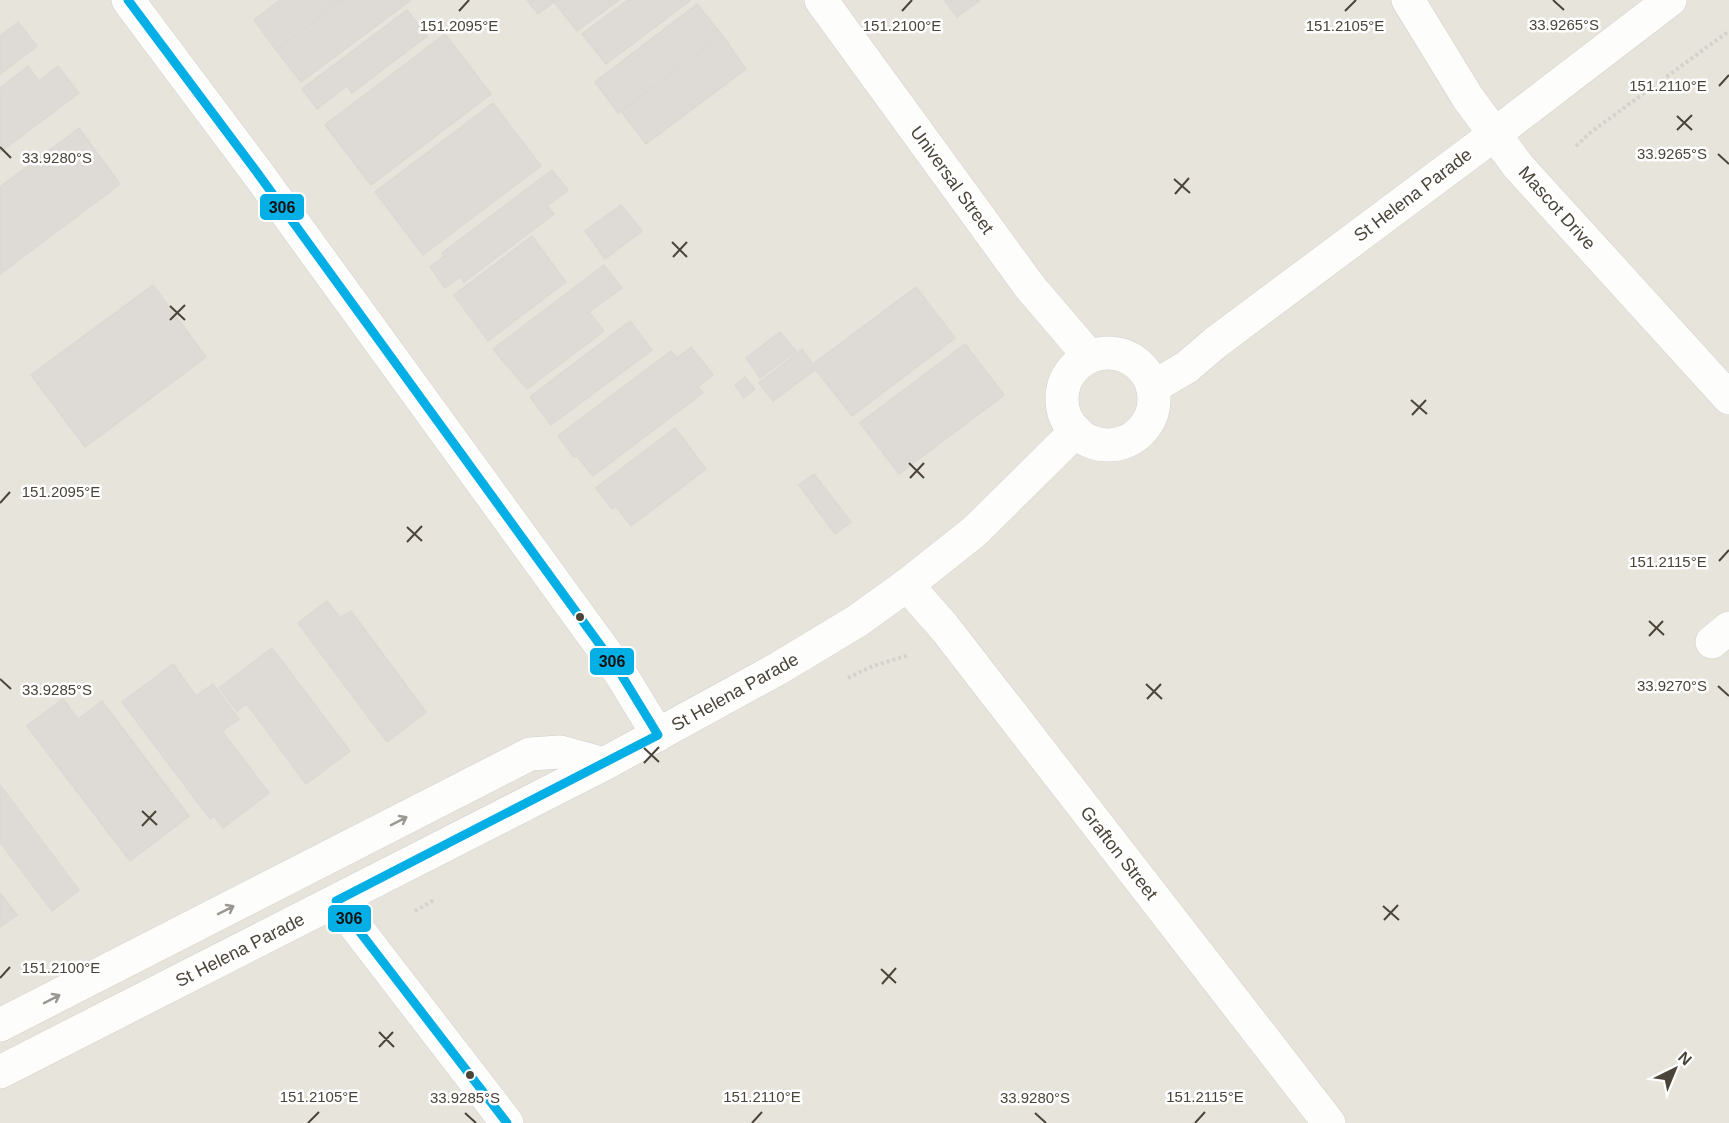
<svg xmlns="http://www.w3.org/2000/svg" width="1729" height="1123" viewBox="0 0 1729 1123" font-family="Helvetica,sans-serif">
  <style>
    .residential { fill: #e7e4dc }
    .building { fill: #dedbd6; stroke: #dcd9d4; stroke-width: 1.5 }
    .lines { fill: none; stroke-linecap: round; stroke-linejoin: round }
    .minor-casing { stroke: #d2d0cb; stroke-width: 34 }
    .path { stroke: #d3d2cc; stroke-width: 4; stroke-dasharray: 3 3; stroke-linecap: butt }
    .minor { stroke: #fdfdfc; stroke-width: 33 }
    .bus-1-casing { stroke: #fff; stroke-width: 14 }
    .bus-1 { stroke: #04afe6; stroke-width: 9 }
    .oneway { stroke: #9b9791 }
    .ticks { fill: none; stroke: #4b4439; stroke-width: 2 }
    .bus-dot { fill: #4b4439; stroke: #fff; stroke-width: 2 }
    .labels { text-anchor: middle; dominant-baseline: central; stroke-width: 5; stroke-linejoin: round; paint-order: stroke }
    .street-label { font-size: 18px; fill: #4b4439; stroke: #fff }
    .ticks-label { font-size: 15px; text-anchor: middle; fill: #4b4439; stroke: #fff; stroke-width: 5; stroke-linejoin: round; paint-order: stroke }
    .line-badge { stroke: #fff; stroke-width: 2 }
    .pale-badge-label { font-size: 16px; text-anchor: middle; font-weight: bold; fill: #111 }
  </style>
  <rect width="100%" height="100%" fill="#f4f2ee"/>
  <rect class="residential" x="0" y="0" width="1729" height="1123"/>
  <g class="building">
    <polygon points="280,0 342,0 276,50 254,20"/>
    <polygon points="342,0 411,0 301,82 276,50"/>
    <polygon points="527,0 557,0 538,14"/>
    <polygon points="557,0 619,0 577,31 554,2"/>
    <polygon points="628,0 691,0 606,64 582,34"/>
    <polygon points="944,0 980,0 957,17"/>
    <polygon points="697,4 722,35 618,113 595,82"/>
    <polygon points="407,10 427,36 352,93 347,86 317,109 302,89"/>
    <polygon points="18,22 37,46 0,74 0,36"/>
    <polygon points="445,34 491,94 371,185 325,125"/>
    <polygon points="722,35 746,69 646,144 621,111"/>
    <polygon points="28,66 39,81 58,66 79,93 0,152 0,88"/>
    <polygon points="493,103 541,166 423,255 375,192"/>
    <polygon points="79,128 120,184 0,274 0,187"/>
    <polygon points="552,170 568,190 547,206 554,214 464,282 460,277 445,288 430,267 444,256 442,253"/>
    <polygon points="621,205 642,231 605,259 585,231"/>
    <polygon points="532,236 566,282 488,341 454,295"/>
    <polygon points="604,265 622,288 589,312 604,331 527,389 493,349"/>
    <polygon points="153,285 206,357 85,447 31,375"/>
    <polygon points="916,287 955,338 852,416 812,365"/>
    <polygon points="630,321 652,350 551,425 530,397"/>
    <polygon points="780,332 796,351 760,378 746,358"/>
    <polygon points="965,344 1004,395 899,474 860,423"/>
    <polygon points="691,347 713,375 698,387 703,393 593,476 577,456 574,457 558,436 671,351 677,358"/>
    <polygon points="802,349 816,369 773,401 759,383"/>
    <polygon points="745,377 755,389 744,398 735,385"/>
    <polygon points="675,428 706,469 631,526 616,506 612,509 596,488"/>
    <polygon points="814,474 851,522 835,534 799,485"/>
    <polygon points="327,601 340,618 351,611 426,712 387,742 298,623"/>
    <polygon points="272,648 350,751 306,784 247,704 237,711 219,688"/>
    <polygon points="173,664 196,696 213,684 239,719 222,731 269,793 223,828 214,816 210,819 122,702"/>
    <polygon points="63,699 78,719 102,701 189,816 130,861 27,726"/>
    <polygon points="0,785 79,890 52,911 0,842"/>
    <polygon points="0,893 17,915 0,927"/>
  </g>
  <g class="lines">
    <g class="minor-casing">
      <g id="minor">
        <polyline points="128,0 256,171 619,671 658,735"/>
        <polyline points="821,0 1030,287 1089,356"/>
        <polyline points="1408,0 1468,98 1518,166 1729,398"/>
        <circle cx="1108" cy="399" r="46"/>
        <polyline points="1153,387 1187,367 1215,343 1495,134 1670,0"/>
        <polyline points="907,585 944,627 1329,1123"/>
        <polyline points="1712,642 1729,628"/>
        <polyline points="336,901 507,1123"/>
        <polyline points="0,1025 530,754 560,752 604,764"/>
        <polyline points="0,1072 604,764 779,668 857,621 907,585 975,531 1076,431"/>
      </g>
    </g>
    <g class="path">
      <polyline points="1576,146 1591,132 1729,31"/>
      <polyline points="848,678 873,666 909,655"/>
      <polyline points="415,911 434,900"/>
    </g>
    <use href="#minor" class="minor"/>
    <g class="bus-1-casing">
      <polyline id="bus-1" points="128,0 256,171 619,671 658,735 336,901 507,1123"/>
    </g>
    <use href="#bus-1" class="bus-1"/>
  </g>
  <defs><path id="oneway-shaft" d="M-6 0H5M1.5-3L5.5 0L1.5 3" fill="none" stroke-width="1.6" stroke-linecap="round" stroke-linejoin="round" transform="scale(1.5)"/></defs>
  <g class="oneway">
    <use href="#oneway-shaft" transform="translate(399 821) rotate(-27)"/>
    <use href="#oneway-shaft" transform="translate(226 910) rotate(-27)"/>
    <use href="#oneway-shaft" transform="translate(52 999) rotate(-27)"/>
  </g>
  <path class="ticks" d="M1553 0 1564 10M459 11 469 0M902 11 912 0M1345 11 1356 0M1719 86 1729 75M1677 116 1692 130M1677 130 1692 115M0 147 11 158M1718 154 1729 164M1174 179 1190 193M1175 194 1189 178M672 242 687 257M673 257 687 242M170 306 185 320M170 320 185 305M1411 400 1427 414M1412 415 1426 400M909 463 924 478M910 478 924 463M0 503 10 492M407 527 422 541M407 542 422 526M1719 561 1729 550M1649 621 1664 635M1649 636 1663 621M0 679 11 689M1146 684 1162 699M1718 686 1729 696M1147 699 1161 684M644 748 659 762M644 763 659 747M142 811 157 825M142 826 156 811M1383 906 1399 920M1384 920 1398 905M881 969 896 983M0 978 10 967M882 984 896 968M379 1032 394 1047M379 1047 393 1032M465 1113 476 1123M1035 1113 1046 1123M308 1123 319 1112M752 1123 762 1112M1195 1123 1205 1112"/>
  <g class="bus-dot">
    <circle cx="580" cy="617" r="5"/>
    <circle cx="470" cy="1075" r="5"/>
  </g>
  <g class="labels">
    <g class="street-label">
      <text transform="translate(952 180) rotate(54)">Universal Street</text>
      <text transform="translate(1413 195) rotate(-37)">St Helena Parade</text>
      <text transform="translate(1557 208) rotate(48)">Mascot Drive</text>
      <text transform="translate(735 692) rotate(-29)">St Helena Parade</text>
      <text transform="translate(1119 853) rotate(52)">Grafton Street</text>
      <text transform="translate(240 950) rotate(-27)">St Helena Parade</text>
    </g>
  </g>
  <g class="ticks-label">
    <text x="1564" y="30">33.9265°S</text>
    <text x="459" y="31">151.2095°E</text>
    <text x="1345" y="31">151.2105°E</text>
    <text x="902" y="31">151.2100°E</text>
    <text x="1668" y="91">151.2110°E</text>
    <text x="1672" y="159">33.9265°S</text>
    <text x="57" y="163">33.9280°S</text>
    <text x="61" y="497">151.2095°E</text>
    <text x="1668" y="567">151.2115°E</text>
    <text x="1672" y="691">33.9270°S</text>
    <text x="57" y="695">33.9285°S</text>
    <text x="61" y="973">151.2100°E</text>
    <text x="319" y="1102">151.2105°E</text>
    <text x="762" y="1102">151.2110°E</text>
    <text x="1205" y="1102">151.2115°E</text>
    <text x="465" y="1103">33.9285°S</text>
    <text x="1035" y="1103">33.9280°S</text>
  </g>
  <g class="line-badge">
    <rect x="259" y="193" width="46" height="28" rx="6" fill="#04afe6"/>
    <rect x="589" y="647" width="46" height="29" rx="6" fill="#04afe6"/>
    <rect x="327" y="904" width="45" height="29" rx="6" fill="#04afe6"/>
  </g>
  <g class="pale-badge-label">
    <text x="282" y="213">306</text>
    <text x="612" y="667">306</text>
    <text x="349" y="924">306</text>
  </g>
  <g transform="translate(1675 1069) rotate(43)" stroke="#ffffff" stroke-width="4.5" paint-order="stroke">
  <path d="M0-4.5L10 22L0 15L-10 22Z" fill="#4b4439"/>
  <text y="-9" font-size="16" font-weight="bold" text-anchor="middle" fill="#4b4439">N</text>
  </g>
</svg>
